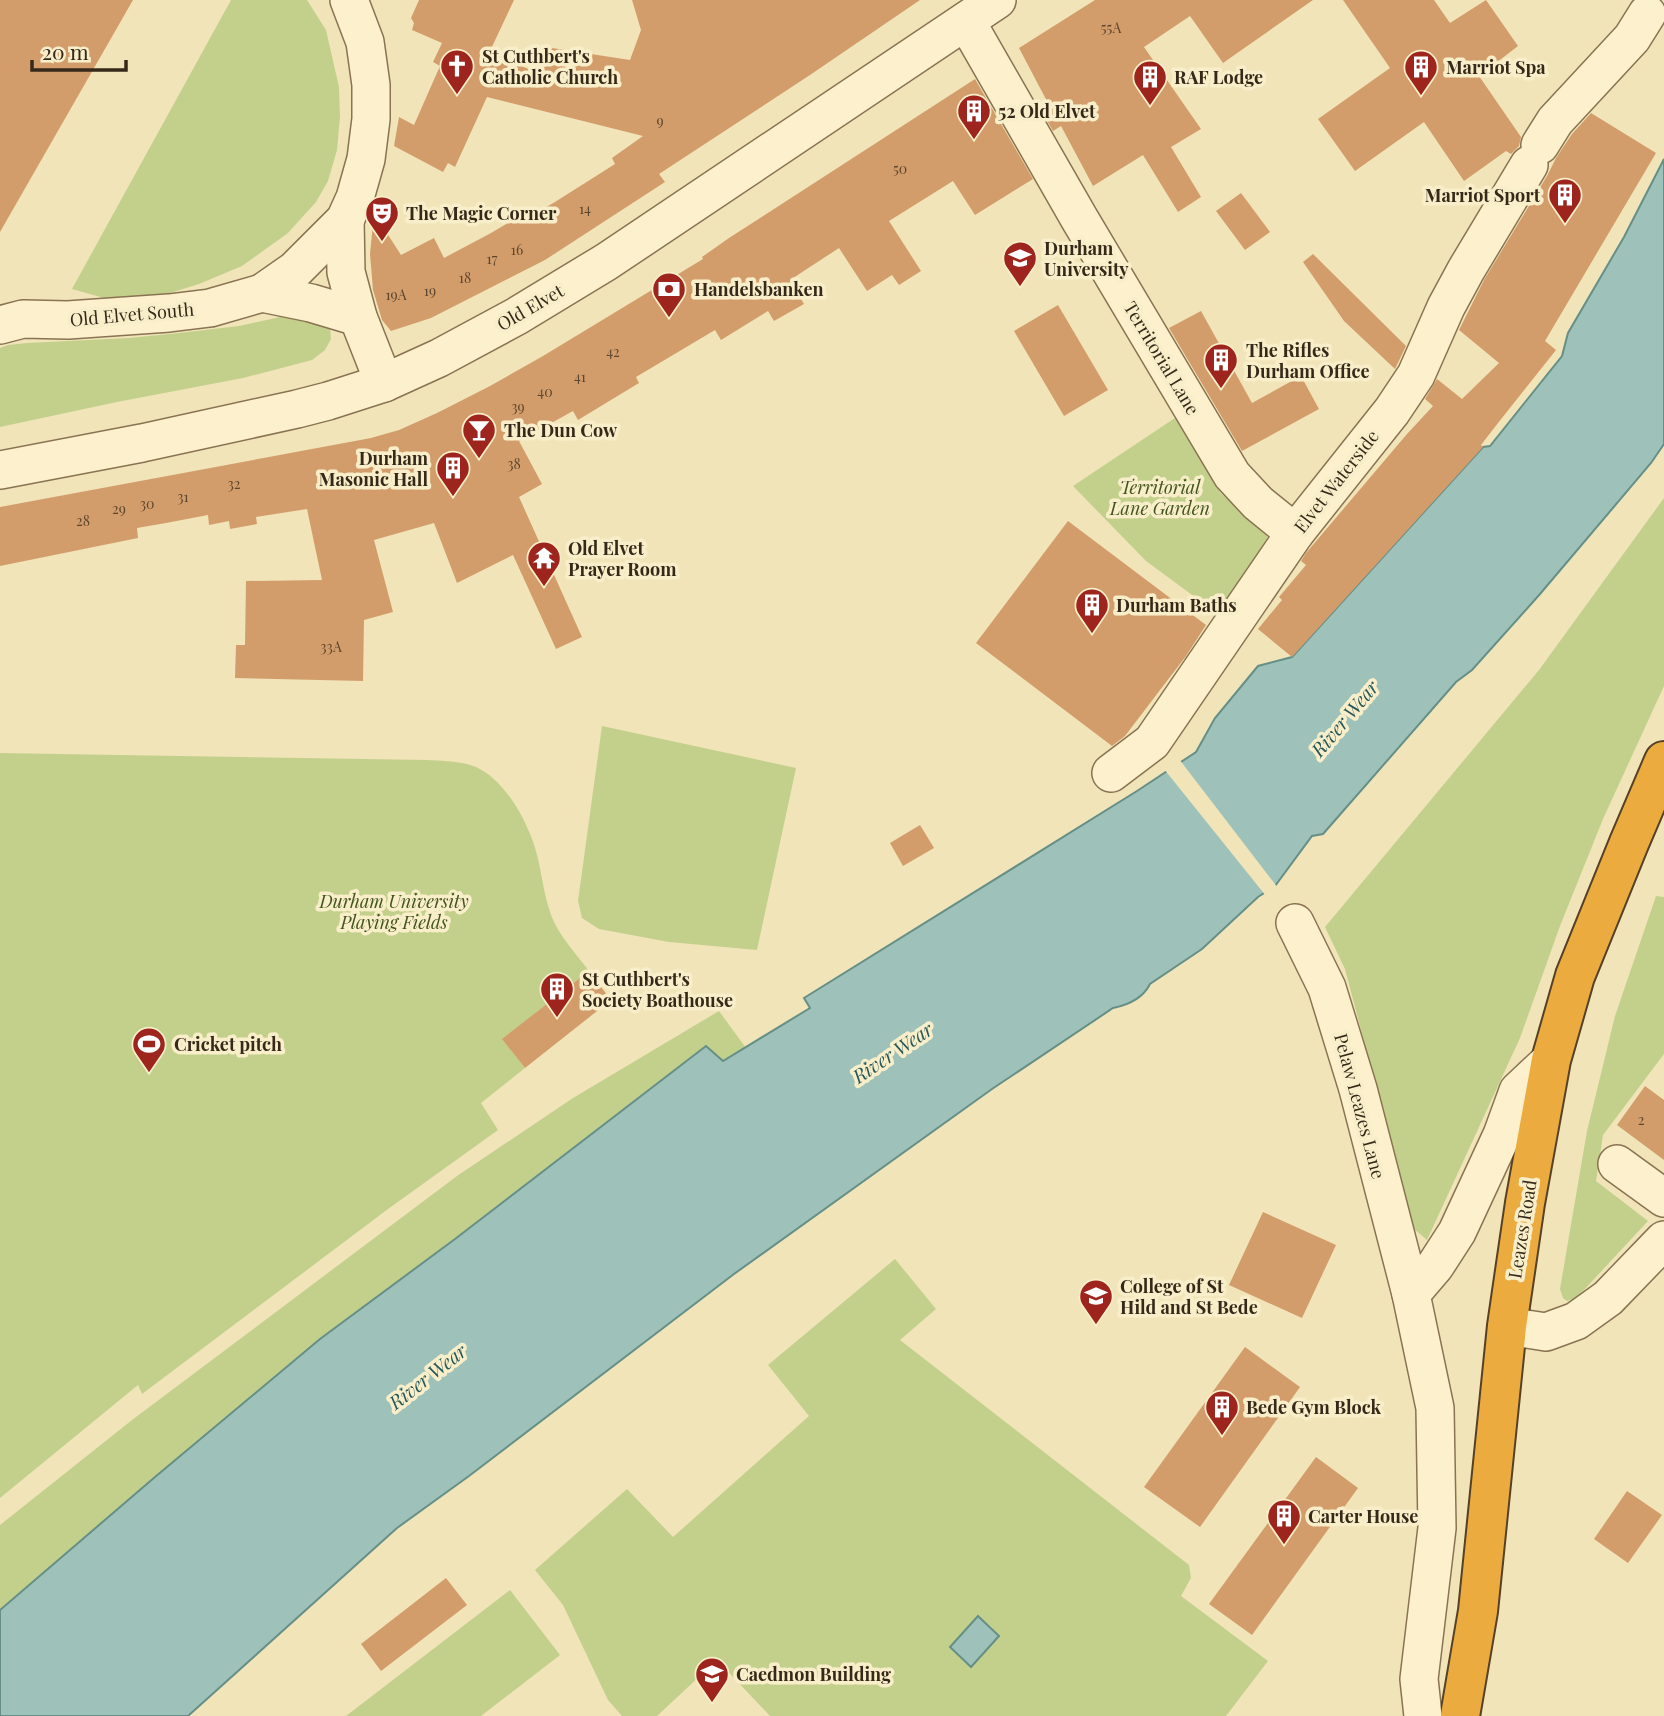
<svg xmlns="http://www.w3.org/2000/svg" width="1664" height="1716" viewBox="0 0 1664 1716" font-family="'Playfair Display',serif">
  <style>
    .green { fill: #c3d08c }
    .water { fill: #9ec1b9; stroke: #658f87; stroke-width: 2 }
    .pier { fill: #f1e4b9 }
    .building { fill: #d39d6b }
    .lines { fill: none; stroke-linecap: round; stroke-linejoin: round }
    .street-casing { stroke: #897352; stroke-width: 40 }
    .highway-casing { stroke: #554028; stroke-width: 42 }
    .street { stroke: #fcf1cc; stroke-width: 37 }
    .highway { stroke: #ebab3f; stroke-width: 38 }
    .labels { text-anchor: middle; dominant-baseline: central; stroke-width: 7; stroke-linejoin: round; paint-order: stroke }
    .number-label { font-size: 14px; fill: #5d462e }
    .poi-label { font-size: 18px; font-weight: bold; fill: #362919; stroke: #f8eec9; text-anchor: start }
    .street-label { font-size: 18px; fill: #362919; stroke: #f8eec9 }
    .park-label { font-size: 18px; font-style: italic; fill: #43551e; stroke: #f8eec9 }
    .water-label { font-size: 19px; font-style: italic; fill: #265758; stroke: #f8eec9 }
  </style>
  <rect width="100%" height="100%" fill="#f1e4b9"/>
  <g class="green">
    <polygon points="231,0 307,0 326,30 339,87 340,116 337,150 328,181 316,202 288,233 242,266 199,284 154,298 104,298 72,289"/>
    <polygon points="299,316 323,321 330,328 331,339 325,350 312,360 243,378 117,402 0,427 0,348 8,345 27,343 129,338 179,333 239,326 280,317"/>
    <polygon points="1175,418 1220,492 1238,509 1258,524 1267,534 1268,544 1222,617 1146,561 1073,486"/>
    <polygon points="1664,498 1664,686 1603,819 1560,926 1520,1038 1427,1240 1413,1228 1345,969 1325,927 1539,670"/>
    <polygon points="602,726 796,768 757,950 669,942 599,929 582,918 578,901"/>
    <path d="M0 753 427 760C443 761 461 761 476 767 507 781 531 827 538 859 543 881 545 902 554 922 562 939 578 956 589 971L503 1039 525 1068 481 1103 498 1130 388 1209 142 1394 138 1385 0 1498Z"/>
    <polygon points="1656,896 1664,897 1664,1054 1603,1135 1596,1181 1648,1221 1583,1291 1573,1299 1567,1301 1563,1298 1560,1289 1587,1131 1615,1016"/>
    <polygon points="719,1011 746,1048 723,1061 705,1046 454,1239 320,1339 155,1477 0,1610 0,1525 132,1420 457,1176 573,1098"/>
    <polygon points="895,1259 936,1309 900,1340 1189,1565 1191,1578 1181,1596 1268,1661 1226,1716 770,1716 717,1660 657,1716 622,1716 608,1700 563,1605 535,1570 627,1489 673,1537 809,1416 768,1365"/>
    <polygon points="510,1590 560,1655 481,1716 346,1716"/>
  </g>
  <g class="water">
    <path d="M1664 159V444L1651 463 1540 594 1472 670 1456 682 1323 834 1312 836 1275 886 1258 897 1202 949 1150 984C1143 998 1128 1005 1113 1008L992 1089 734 1274 469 1476 397 1528 188 1716H0V1610L155 1477 320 1339 455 1239 706 1046 723 1061 810 1008 804 998 1137 791 1196 752 1215 718 1258 666 1292 657 1483 447 1490 446 1562 356 1568 333 1624 237Z"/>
    <polygon points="978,1616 999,1636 971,1667 950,1647"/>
  </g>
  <polygon class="pier" points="1179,759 1278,888 1277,889 1266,896 1164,769"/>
  <g class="building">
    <polygon points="0,0 133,0 0,232"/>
    <polygon points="419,0 514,0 490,51 541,75 552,48 630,60 641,30 632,0 920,0 810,75 659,174 665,182 545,260 431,318 391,331 382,320 373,290 370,254 374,213 401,255 434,238 444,258 491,233 518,217 521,222 555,202 615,164 612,158 643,136 487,97 455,167 448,163 443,172 394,146 399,117 414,125 440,66 433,62 442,43 412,30 414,23 411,18"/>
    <polygon points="1095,0 1313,0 1223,63 1190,16 1144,47 1201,129 1171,147 1201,197 1178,212 1143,155 1093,186 1061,126 1053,131 1041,110 1049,105 1019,48"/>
    <polygon points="1343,0 1434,0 1450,23 1486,0 1518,46 1479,76 1521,137 1519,146 1511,154 1506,151 1464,181 1424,122 1355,171 1318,119 1390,68"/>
    <polygon points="975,79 1033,179 975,215 953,181 889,221 921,271 899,285 892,275 867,291 839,248 790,280 804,304 774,321 768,311 721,340 715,330 636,377 639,383 578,420 573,411 519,441 542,484 519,497 582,637 556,649 513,555 457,583 434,523 374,540 393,612 364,620 363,681 235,678 236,645 245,645 246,581 322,580 307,509 256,517 257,524 230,529 229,521 209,525 208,515 166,523 137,528 138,538 0,566 0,507 371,438 399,430 437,413 490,386 543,356 703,259 702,257 729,238"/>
    <polygon points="1591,113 1656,153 1545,341 1556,350 1498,423 1481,445 1483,447 1292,657 1258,629 1282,600 1279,597 1306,565 1301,561 1306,553 1407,434 1433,406 1425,399 1437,379 1462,399 1499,363 1459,330 1484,280 1547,176 1556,158 1572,134"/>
    <polygon points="1241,193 1270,232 1245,250 1216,211"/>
    <polygon points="1313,254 1406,346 1395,369 1344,321 1303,262"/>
    <polygon points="1058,305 1108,390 1064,416 1014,331"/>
    <polygon points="1201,311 1252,403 1301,376 1319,409 1242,451 1169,328"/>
    <polygon points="1068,521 1206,625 1186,656 1125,736 1112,746 976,643"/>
    <polygon points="920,825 934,848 903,866 890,843"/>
    <polygon points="589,971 611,1000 525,1068 502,1039"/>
    <polygon points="1645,1086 1664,1100 1664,1160 1617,1125"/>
    <polygon points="1263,1212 1336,1245 1302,1318 1229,1285"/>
    <polygon points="1245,1347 1300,1387 1200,1527 1144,1487"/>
    <polygon points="1316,1457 1358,1488 1252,1635 1209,1604"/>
    <polygon points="1627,1491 1662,1515 1628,1563 1594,1539"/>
    <polygon points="446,1578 467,1605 381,1671 361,1644"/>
  </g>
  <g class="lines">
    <g class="street-casing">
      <g id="street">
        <polyline points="966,21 1079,218 1232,475 1258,503 1295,533"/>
        <polyline points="1540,145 1555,121 1632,38 1647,14"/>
        <polyline points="345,220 346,272 358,317 384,383"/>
        <polyline points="262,293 311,303 358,317"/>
        <polyline points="0,325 23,319 68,320 169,313 210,308 262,293 295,270 345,220 355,198 366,159 371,119 371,85 365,42 349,0"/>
        <polyline points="0,470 142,443 297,409 328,401 384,383 439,358 517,316 606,262 997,0"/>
        <polyline points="1111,773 1152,742 1295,533 1392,411 1416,375 1446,307 1466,270 1529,165"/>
        <polyline points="1295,923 1327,988 1358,1089 1411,1294 1435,1408 1437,1528 1419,1679 1423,1716"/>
        <polyline points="1617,1164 1664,1198"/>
        <polyline points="1411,1294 1435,1266 1457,1232 1502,1135 1518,1091 1551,1060"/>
        <polyline points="1507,1326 1546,1332 1576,1321 1608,1298 1664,1240"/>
      </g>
    </g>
    <g class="highway-casing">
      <polyline id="highway" points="1460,1716 1478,1611 1507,1326 1525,1203 1551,1060 1575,976 1629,843 1664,761"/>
    </g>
    <use href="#street" class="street"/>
    <use href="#highway" class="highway"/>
  </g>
  <defs>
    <g id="church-pin" transform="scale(1.75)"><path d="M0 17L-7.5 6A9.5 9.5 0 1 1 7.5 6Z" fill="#9d251d" stroke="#f8eec9"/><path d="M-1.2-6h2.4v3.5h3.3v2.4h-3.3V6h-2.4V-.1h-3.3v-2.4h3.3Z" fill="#fff"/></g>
    <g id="building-pin" transform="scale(1.75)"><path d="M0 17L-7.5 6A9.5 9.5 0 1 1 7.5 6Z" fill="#9d251d" stroke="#f8eec9"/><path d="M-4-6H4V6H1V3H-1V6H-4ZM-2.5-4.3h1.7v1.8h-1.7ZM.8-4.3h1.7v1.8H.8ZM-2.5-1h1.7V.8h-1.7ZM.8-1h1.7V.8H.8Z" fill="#fff"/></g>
    <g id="theatre-pin" transform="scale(1.75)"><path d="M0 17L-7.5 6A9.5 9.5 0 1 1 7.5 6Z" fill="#9d251d" stroke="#f8eec9"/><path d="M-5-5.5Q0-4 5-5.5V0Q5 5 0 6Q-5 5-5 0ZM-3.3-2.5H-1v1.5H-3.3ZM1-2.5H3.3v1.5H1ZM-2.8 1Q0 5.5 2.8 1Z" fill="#fff"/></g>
    <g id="university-pin" transform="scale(1.75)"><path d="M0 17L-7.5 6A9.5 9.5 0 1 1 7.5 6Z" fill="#9d251d" stroke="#f8eec9"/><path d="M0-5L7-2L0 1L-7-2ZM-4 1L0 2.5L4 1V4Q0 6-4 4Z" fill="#fff"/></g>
    <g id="bank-pin" transform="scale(1.75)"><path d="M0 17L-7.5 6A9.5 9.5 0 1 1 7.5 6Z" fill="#9d251d" stroke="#f8eec9"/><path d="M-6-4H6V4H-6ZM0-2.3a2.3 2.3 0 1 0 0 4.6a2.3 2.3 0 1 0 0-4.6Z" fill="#fff"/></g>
    <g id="bar-pin" transform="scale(1.75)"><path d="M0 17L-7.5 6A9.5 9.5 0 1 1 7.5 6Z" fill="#9d251d" stroke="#f8eec9"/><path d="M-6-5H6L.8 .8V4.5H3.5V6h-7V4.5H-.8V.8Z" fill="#fff"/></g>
    <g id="temple-pin" transform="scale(1.75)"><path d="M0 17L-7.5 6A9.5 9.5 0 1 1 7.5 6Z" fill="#9d251d" stroke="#f8eec9"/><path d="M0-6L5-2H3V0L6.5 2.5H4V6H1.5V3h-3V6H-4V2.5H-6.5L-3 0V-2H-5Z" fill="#fff"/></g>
    <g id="stadium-pin" transform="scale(1.75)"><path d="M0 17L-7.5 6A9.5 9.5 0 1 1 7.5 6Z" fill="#9d251d" stroke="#f8eec9"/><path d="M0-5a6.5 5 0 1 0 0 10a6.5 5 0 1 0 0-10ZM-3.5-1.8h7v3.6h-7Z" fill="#fff"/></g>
  </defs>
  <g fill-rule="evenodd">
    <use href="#church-pin" x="457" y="66"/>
    <use href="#building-pin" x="1421" y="67"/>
    <use href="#building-pin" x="1150" y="77"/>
    <use href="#building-pin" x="974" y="111"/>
    <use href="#building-pin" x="1565" y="195"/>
    <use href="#theatre-pin" x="382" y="213"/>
    <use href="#university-pin" x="1020" y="258"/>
    <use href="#bank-pin" x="669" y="289"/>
    <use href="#building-pin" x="1221" y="360"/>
    <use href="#bar-pin" x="479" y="430"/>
    <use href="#building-pin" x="453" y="468"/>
    <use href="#temple-pin" x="544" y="558"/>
    <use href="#building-pin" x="1092" y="605"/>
    <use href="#building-pin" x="557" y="989"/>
    <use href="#stadium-pin" x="149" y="1044"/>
    <use href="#university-pin" x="1096" y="1296"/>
    <use href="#building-pin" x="1222" y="1407"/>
    <use href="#building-pin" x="1284" y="1516"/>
    <use href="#university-pin" x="712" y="1674"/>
  </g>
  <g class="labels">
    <g class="number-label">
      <text x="1111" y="27">55A</text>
      <text x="660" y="120">9</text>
      <text x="900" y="168">50</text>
      <text x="585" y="208">14</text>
      <text x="517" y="249">16</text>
      <text x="492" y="258">17</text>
      <text x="465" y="277">18</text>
      <text x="430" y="290">19</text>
      <text x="396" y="294">19A</text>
      <text x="613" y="351">42</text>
      <text x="580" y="376">41</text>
      <text x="545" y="391">40</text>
      <text x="518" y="406">39</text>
      <text x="514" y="463">38</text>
      <text x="234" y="483">32</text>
      <text x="183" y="496">31</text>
      <text x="147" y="503">30</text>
      <text x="119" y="508">29</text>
      <text x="83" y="520">28</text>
      <text x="331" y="646">33A</text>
      <text x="1641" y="1119">2</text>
    </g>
    <g class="poi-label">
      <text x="482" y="56">St Cuthbert's<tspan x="482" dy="21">Catholic Church</tspan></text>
      <text x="1446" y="67">Marriot Spa</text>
      <text x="1174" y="77">RAF Lodge</text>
      <text x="998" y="111">52 Old Elvet</text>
      <text x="1540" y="195" text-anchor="end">Marriot Sport</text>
      <text x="406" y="213">The Magic Corner</text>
      <text x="1044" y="248">Durham<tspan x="1044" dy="21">University</tspan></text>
      <text x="694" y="289">Handelsbanken</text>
      <text x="1246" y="350">The Rifles<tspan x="1246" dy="21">Durham Office</tspan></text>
      <text x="504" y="430">The Dun Cow</text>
      <text x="428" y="458" text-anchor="end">Durham<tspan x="428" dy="21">Masonic Hall</tspan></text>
      <text x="568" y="548">Old Elvet<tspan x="568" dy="21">Prayer Room</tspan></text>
      <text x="1116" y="605">Durham Baths</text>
      <text x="582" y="979">St Cuthbert's<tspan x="582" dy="21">Society Boathouse</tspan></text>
      <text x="174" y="1044">Cricket pitch</text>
      <text x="1120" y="1286">College of St<tspan x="1120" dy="21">Hild and St Bede</tspan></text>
      <text x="1246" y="1407">Bede Gym Block</text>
      <text x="1308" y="1516">Carter House</text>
      <text x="736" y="1674">Caedmon Building</text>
    </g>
    <g class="street-label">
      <text transform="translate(530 307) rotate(-30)">Old Elvet</text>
      <text transform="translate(132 314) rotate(-5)">Old Elvet South</text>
      <text transform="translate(1162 358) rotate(59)">Territorial Lane</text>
      <text transform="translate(1336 481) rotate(-52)">Elvet Waterside</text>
      <text transform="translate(1360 1106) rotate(75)">Pelaw Leazes Lane</text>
      <text transform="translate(1522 1229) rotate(-81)">Leazes Road</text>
    </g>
    <g class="park-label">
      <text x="1160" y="487">Territorial<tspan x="1160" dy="21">Lane Garden</tspan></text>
      <text x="394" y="901">Durham University<tspan x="394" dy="21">Playing Fields</tspan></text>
    </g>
    <g class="water-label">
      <text transform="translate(1344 718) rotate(-50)">River Wear</text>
      <text transform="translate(892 1052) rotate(-34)">River Wear</text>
      <text transform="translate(427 1376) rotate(-38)">River Wear</text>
    </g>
  </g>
  <path d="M32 60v10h94v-10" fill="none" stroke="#362919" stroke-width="3.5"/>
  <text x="42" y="60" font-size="21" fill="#362919" stroke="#f8eec9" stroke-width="5" paint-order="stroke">20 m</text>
</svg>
